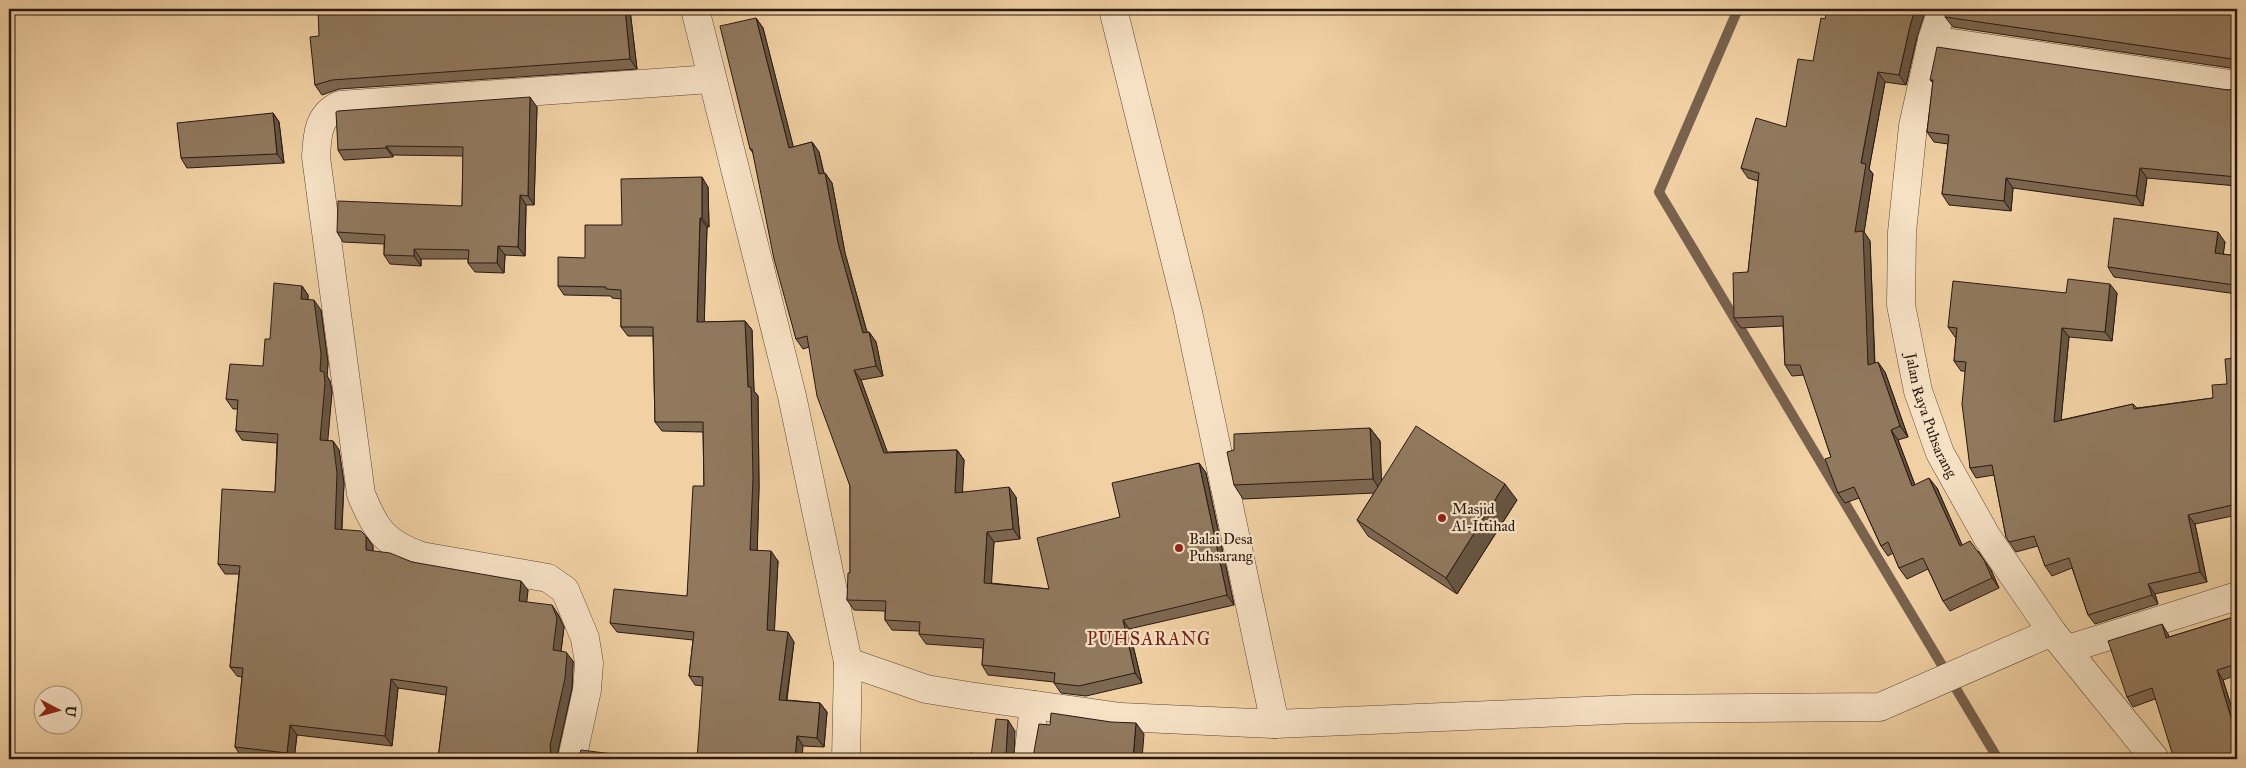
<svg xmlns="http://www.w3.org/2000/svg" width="2246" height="768" viewBox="0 0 2246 768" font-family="'IM FELL Great Primer',serif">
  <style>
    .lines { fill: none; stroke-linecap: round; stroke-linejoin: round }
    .stream { stroke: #78624d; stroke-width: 10 }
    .minor-casing { stroke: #5a4737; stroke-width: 29 }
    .tertiary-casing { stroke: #5a4737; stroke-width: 29 }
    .minor { stroke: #f6e1c4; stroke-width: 28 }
    .tertiary { stroke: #f6e1c4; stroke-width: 28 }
    .wall { fill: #7d6851; stroke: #281913 }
    .shaded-wall { fill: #665542; stroke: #281913 }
    .building { fill: #91795e; stroke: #281913 }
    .poi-dot { fill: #8f2418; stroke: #f6e1c4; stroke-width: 2 }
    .labels { text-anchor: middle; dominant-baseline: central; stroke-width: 4.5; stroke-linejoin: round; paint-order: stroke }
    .street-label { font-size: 15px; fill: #281913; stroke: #f6e1c4 }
    .poi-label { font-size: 15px; fill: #281913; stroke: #f6e1c4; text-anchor: start }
    .quarter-label { font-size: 18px; letter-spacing: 1px; fill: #7a1f14; stroke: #f6e1c4 }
  </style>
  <rect width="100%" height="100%" fill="#f1d1a4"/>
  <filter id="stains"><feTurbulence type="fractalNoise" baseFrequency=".004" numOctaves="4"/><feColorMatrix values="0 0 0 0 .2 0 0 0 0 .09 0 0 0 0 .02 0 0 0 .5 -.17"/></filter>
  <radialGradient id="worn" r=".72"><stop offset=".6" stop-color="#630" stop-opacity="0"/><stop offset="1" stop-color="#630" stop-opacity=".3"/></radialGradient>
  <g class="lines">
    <polyline class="stream" points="1738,9 1659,192 1998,759"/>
    <g class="minor-casing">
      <g id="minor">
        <polyline points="1113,9 1188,312 1275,724"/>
        <polyline points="1932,40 2237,85"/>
        <polyline points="2068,649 2237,596"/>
        <path d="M572 759 587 690 589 663 585 638 565 590 548 578 421 556C384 543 375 529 361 494L316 157C317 135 318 115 340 105L711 79"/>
        <polyline points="846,759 848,662"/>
        <polyline points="1028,759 1034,705"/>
      </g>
    </g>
    <g class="tertiary-casing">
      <g id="tertiary">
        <polyline points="695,9 792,396 848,662 926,689 969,696 1121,717 1275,724 1635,709 1880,707 2052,632"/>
        <path id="s1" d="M1942 9 1932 40 1913 126 1902 232 1901 305 1918 391 1940 453 1987 537 2052 632 2155 759"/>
      </g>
    </g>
    <use href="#minor" class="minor"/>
    <use href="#tertiary" class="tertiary"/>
  </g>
  <g class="wall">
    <polygon points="630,10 637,69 339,89 322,95 315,85 319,36"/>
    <polygon points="2237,10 2237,69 1953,27 1945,17"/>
    <polygon points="756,18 763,28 793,147 812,142 819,152 824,173 825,173 832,183 845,253 867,332 869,332 876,342 883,376 861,380 887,452 957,450 964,460 962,492 1016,497 1020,539 994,542 991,583 1049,589 1120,517 1199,463 1206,473 1234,605 1129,629 1142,683 1086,696 1061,693 1054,683 1054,682 988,675 982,665 983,648 926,644 919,634 920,631 892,630 885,620 885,611 854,610 847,600 850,573 850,486 809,347 803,349 796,339 753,153 750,149"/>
    <polygon points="1917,37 1906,85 1885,82 1869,169 1873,174 1864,232 1870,241 1875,363 1885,372 1908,437 1898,440 1915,485 1937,488 1962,545 1991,570 1999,588 1950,611 1943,601 1928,569 1907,579 1899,568 1893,553 1888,556 1881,546 1859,498 1845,503 1838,493 1831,457 1804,375 1792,376 1785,365 1783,326 1741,328 1734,318 1748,272 1758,181 1748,178 1741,168 1786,127 1813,61"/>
    <polygon points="1930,80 2228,90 2236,89 2237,88 2237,186 2147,178 2143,206 2013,188 2011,211 1949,205 1942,194 1948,144 1934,142 1927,132 1933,83"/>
    <polygon points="537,107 534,205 526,205 525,256 505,255 504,273 475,272 468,263 468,259 421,259 421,266 390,264 384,255 384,244 343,242 337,232 462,206 463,156 393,155 393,157 344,160 338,150"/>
    <polygon points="273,113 279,122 284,163 187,168 181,158"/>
    <polygon points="708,187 709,227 707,227 704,322 745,321 752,330 754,391 758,396 759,487 757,551 778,561 774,631 794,642 787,700 820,703 827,712 824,747 803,746 703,686 695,685 689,676 693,640 617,632 610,623 687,596 704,486 703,432 662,431 655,422 653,336 628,336 621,327 621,299 612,298 611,296 564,295 558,286 585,258 622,225"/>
    <polygon points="2225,242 2223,254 2237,256 2237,294 2114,277 2108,267"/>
    <polygon points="302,286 308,295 308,300 321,310 328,363 327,376 330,381 332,392 327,441 333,441 339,450 344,483 342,530 366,536 373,546 373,551 412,562 528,590 526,602 558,614 564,627 561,651 573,661 573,664 572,688 557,756 557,759 438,759 446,695 398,688 392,746 297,735 294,759 270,759 241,756 235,747 242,677 237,676 230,667 239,574 225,574 218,564 275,492 277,443 242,440 236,431 238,409 233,409 226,399 263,366 270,339"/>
    <polygon points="2066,293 2117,293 2112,341 2069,337 2061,420 2133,404 2137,408 2213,398 2227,384 2237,358 2237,515 2195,524 2207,582 2155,594 2158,604 2095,624 2088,615 2072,568 2052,576 2045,566 2038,546 2016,552 2006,537 1994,475 1976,478 1970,468 1965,371 1961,371 1954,361 1956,337 1955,337 1948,327"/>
    <polygon points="1370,428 1380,441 1381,481 1517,500 1457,594 1368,536 1357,520 1374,493 1243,499 1234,485"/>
    <polygon points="2237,616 2237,675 2223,680 2237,725 2237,759 2155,699 2133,707 2127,697 2168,634 2169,637"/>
  </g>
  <g class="shaded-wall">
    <polygon points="625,9 629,9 630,10 637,69 630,59"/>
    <polygon points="1915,9 1926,9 1917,37 1906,85 1899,75 1910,26"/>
    <polygon points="756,18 763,28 796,157 789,148"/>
    <polygon points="1878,72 1885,82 1869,169 1873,174 1864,232 1870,241 1875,375 1868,365 1855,232 1861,163"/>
    <polygon points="530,97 537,107 534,205 528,196"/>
    <polygon points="273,113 279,122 284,163 277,154"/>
    <polygon points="812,142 819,152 826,184 819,174"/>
    <polygon points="386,146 393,155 393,157 386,148"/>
    <polygon points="2140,168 2147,178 2143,206 2136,196"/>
    <polygon points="825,173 832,183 845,253 870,343 863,333 838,243"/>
    <polygon points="702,177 708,187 709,227 702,218"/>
    <polygon points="2006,178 2013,188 2011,211 2004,201"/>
    <polygon points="520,195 526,205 525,256 518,247"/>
    <polygon points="700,218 707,227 704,332 697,322"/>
    <polygon points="2218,232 2225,242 2222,263 2215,253"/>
    <polygon points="498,246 505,255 504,273 497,263"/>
    <polygon points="414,249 421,259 421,266 414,256"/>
    <polygon points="2237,259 2237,290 2234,285"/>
    <polygon points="2110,284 2117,293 2112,341 2105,332"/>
    <polygon points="302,286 308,295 308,309 301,299"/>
    <polygon points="314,300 321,310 328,363 327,376 330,381 332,392 327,450 320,440 320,371"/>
    <polygon points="745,321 752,330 754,391 758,396 759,487 757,560 750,550 748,387"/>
    <polygon points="2062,328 2069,337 2060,431 2054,422"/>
    <polygon points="869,332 876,342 883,376 876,366"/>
    <polygon points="1878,362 1885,372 1908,437 1900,426"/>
    <polygon points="854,370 861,380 891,462 884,453"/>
    <polygon points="1370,428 1380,441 1382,493 1373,479"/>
    <polygon points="1891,430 1898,440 1919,496 1912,486"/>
    <polygon points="333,441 339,450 344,483 341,539 335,529"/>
    <polygon points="957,450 964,460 962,503 955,493"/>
    <polygon points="1199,463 1206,473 1234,605 1227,595"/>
    <polygon points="1929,478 1937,488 1967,556 1960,546"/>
    <polygon points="1505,484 1517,500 1457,594 1446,578"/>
    <polygon points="1009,487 1016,497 1020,539 1013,529"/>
    <polygon points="2188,515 2195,524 2207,582 2200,572"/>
    <polygon points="987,532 994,542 991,592 984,583"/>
    <polygon points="366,536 373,546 372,559 366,550"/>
    <polygon points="771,551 778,561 774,639 767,630"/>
    <polygon points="1978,551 1991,570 1999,588 1992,578"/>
    <polygon points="521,581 528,590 526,610 519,601"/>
    <polygon points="2148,584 2155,594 2158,604 2152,595"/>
    <polygon points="552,605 558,614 564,627 560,659 553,650"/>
    <polygon points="1123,620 1129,629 1142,683 1135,673"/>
    <polygon points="2162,624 2168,634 2173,648 2166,638"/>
    <polygon points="788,632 794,642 785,709 779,700"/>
    <polygon points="566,652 573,661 573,664 572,688 557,756 557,759 554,759 551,755 550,746"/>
    <polygon points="2217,670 2223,680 2237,725 2237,734 2235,731"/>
    <polygon points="391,679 398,688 392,746 385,736"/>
    <polygon points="820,703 827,712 824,747 817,738"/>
    <polygon points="1008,720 1015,731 1014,759 1010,759 1006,754"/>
    <polygon points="1136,723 1144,734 1142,759 1133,759"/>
    <polygon points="290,725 297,735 294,759 292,759 287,753"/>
    <polygon points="797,736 803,746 802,759 795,759"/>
  </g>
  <g class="building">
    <polygon points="318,9 625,9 630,59 332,80 315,85 310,37 319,36"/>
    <polygon points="1827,9 1915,9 1910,26 1899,75 1878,72 1861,163 1866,164 1855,232 1863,231 1868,365 1878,362 1900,426 1891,430 1912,486 1929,478 1960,546 1970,541 1984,560 1992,578 1943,601 1923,558 1899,568 1888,542 1881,546 1854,487 1838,493 1825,459 1831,457 1800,365 1785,365 1783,316 1734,318 1733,273 1748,272 1759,173 1741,168 1756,118 1786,127 1798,59 1813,61 1821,18 1825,19"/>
    <polygon points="1947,9 2230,9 2237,10 2237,62 2232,59 1945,17"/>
    <polygon points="756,18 789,148 812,142 819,174 825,173 838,243 863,333 869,332 876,366 854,370 884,453 957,450 955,493 1009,487 1013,529 987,532 984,583 1049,589 1037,538 1120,517 1112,483 1199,463 1227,595 1123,620 1135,673 1079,686 1054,683 1055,673 982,665 984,639 919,634 920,622 885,620 886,601 847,600 848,573 850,573 850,486 817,396 807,336 796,339 774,259 752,149 750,149 720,26"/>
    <polygon points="1937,47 2228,90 2236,89 2237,88 2237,177 2140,168 2136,196 2006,178 2004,201 1942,194 1949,135 1927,132 1933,80 1930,80"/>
    <polygon points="530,97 528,196 520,195 518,247 498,246 497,263 468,263 469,250 414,249 414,256 384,255 385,235 337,232 338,201 462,206 463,147 386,146 386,148 338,150 336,112 338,111"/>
    <polygon points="273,113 277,154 181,158 177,123"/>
    <polygon points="702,177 702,218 700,218 697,322 745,321 748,387 751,387 753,478 750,550 771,551 767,630 788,632 779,700 820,703 817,738 797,736 795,759 697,759 703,677 689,676 694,632 610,623 614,589 687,596 693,486 704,486 703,422 655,422 653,327 621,327 621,290 606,289 606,287 558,286 558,257 585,258 585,225 622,225 621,179"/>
    <polygon points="2114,218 2218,232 2215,253 2237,256 2234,285 2108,267"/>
    <polygon points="2068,279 2110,284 2105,332 2062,328 2054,422 2133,404 2134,409 2213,398 2212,385 2227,384 2225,359 2237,358 2237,504 2188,515 2200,572 2148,584 2152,595 2088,615 2069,558 2045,566 2034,536 2009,542 2006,537 1992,465 1970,468 1962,404 1966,362 1954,361 1957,328 1948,327 1953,281 2066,293"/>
    <polygon points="274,283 302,286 301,299 314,300 321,354 320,371 324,372 325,383 320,440 333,441 337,473 335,529 361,531 366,536 366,550 390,553 412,562 521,581 519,601 552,605 557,618 553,650 566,652 567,654 565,678 550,746 551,755 554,759 438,759 447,687 391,679 385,736 290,725 287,753 235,747 243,668 230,667 240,566 218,564 222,489 275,492 278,434 236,431 238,400 226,399 230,364 263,366 265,339 270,339"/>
    <polygon points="1416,426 1505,484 1446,578 1357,520"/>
    <polygon points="1370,428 1373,479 1234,485 1227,452 1234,450 1234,434"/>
    <polygon points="2237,616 2237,664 2217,670 2235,731 2237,731 2237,759 2174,759 2152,688 2127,697 2108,641 2162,624 2166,638"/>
    <polygon points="1051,713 1111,722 1136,723 1133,759 1031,759 1033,757 1039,724 1050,725"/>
    <polygon points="996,719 1008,720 1006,754 1010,759 969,759 970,753 991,756"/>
    <polygon points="581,750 652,759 578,759"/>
  </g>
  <g class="poi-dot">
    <circle cx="1442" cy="518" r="5"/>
    <circle cx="1179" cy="548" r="5"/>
  </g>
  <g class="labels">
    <g class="street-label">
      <text stroke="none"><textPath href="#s1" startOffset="415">Jalan Raya Puhsarang</textPath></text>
    </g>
    <g class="poi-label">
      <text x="1452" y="509">Masjid<tspan x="1452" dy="17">Al-Ittihad</tspan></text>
      <text x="1189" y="539">Balai Desa<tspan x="1189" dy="17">Puhsarang</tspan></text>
    </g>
    <g class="quarter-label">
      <text x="1149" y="639">PUHSARANG</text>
    </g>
  </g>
  <rect width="2246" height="768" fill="none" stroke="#f1d1a4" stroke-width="30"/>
  <rect x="10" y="10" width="2226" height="748" fill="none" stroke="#281913" stroke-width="2.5"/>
  <rect x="15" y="15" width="2216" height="738" fill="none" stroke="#281913"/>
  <g transform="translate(58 710) rotate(96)"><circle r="24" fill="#f6e1c4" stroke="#a4917d"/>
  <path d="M0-4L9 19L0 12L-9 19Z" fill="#8f2418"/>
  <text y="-8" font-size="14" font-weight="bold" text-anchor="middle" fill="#281913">U</text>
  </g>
  <rect width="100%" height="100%" filter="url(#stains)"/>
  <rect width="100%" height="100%" fill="url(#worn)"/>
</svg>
